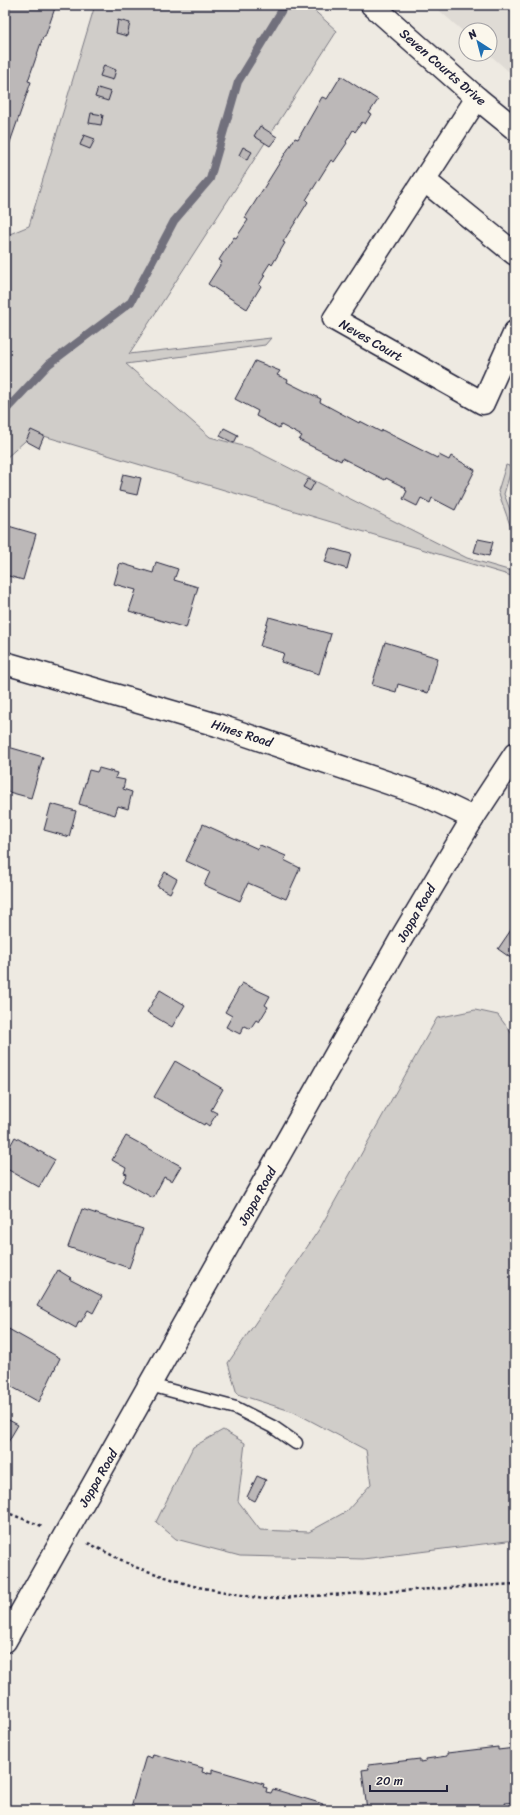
<svg xmlns="http://www.w3.org/2000/svg" width="520" height="1815" viewBox="0 0 520 1815" font-family="Sriracha,sans-serif">
  <style>
    .built { fill: #dfdbd5 }
    .green { fill: #d0cdc9; stroke: #797882 }
    .lines { fill: none; stroke-linecap: round; stroke-linejoin: round }
    .stream { stroke: #716f7c; stroke-width: 8 }
    .building { fill: #bcb8b8; stroke: #22223b }
    .lane-casing { stroke: #22223b; stroke-width: 15 }
    .street-casing { stroke: #22223b; stroke-width: 25 }
    .secondary-casing { stroke: #22223b; stroke-width: 25 }
    .primary-casing { stroke: #22223b; stroke-width: 25 }
    .path { stroke: #22223b; stroke-width: 2.5; stroke-dasharray: 3 3; stroke-linecap: butt }
    .lane { stroke: #fbf7ec; stroke-width: 12 }
    .street { stroke: #fbf7ec; stroke-width: 22 }
    .secondary { stroke: #fbf7ec; stroke-width: 22 }
    .primary { stroke: #fbf7ec; stroke-width: 22 }
    .labels { text-anchor: middle; dominant-baseline: central; stroke-width: 3; stroke-linejoin: round; paint-order: stroke }
    .street-label { font-size: 13px; fill: #22223b; stroke: #fbf7ec }
  </style>
  <rect width="100%" height="100%" fill="#eeeae2"/>
  <filter id="ink" filterUnits="userSpaceOnUse"><feTurbulence type="fractalNoise" baseFrequency=".025" numOctaves="2"/><feDisplacementMap in="SourceGraphic" scale="8" xChannelSelector="R" yChannelSelector="G"/><feConvolveMatrix kernelMatrix="1 2 1 2 8 2 1 2 1" color-interpolation-filters="sRGB"/></filter>
  <g filter="url(#ink)">
    <polygon class="built" points="433,5 515,5 515,77 489,54 490,30 466,30 466,34"/>
    <g class="green">
      <polygon points="95,5 308,5 337,31 129,354 271,338 265,345 126,364 210,437 250,448 467,558 515,572 515,577 34,433 5,459 5,236 29,226"/>
      <polygon points="506,465 512,467 504,494 515,523 515,539 498,491"/>
      <polygon points="475,1010 498,1015 515,1038 515,1540 363,1559 240,1556 176,1539 156,1522 193,1447 223,1430 245,1443 238,1501 260,1530 309,1532 347,1511 371,1484 366,1450 294,1412 237,1394 228,1363 320,1228 437,1018"/>
    </g>
    <g class="lines">
      <polyline class="stream" points="5,411 49,364 131,302 174,221 210,179 238,82 285,5"/>
    </g>
    <g class="building">
      <polygon points="10,5 56,5 45,37 43,37 28,81 31,82 7,151 5,151 5,21"/>
      <polygon points="118,20 130,23 127,36 116,33"/>
      <polygon points="104,65 116,70 113,80 100,76"/>
      <polygon points="341,76 378,100 369,113 371,114 365,124 362,122 355,132 353,130 346,142 347,143 334,162 331,160 306,200 308,202 283,242 285,243 272,265 270,263 263,274 265,275 259,285 261,286 247,309 208,284 222,262 219,260 234,237 236,238 248,220 245,218 295,138 298,139 322,97 327,99"/>
      <polygon points="98,88 111,92 108,101 95,97"/>
      <polygon points="91,113 103,115 101,125 89,123"/>
      <polygon points="260,126 277,137 270,146 254,136"/>
      <polygon points="84,135 95,139 90,149 80,145"/>
      <polygon points="243,147 252,152 247,160 239,155"/>
      <polygon points="255,361 280,371 277,375 288,380 287,382 321,399 320,402 359,423 360,421 381,432 382,430 437,458 439,455 449,460 451,456 475,470 455,510 432,498 430,503 421,498 417,506 403,499 407,491 405,490 406,488 386,478 385,480 342,458 341,461 299,440 302,436 281,425 279,428 256,416 258,411 235,399"/>
      <polygon points="224,428 238,435 234,443 220,436"/>
      <polygon points="31,430 44,436 39,448 26,441"/>
      <polygon points="123,474 141,478 137,495 119,491"/>
      <polygon points="308,479 315,482 310,491 303,487"/>
      <polygon points="5,525 36,534 23,580 5,575"/>
      <polygon points="478,539 493,542 489,556 474,552"/>
      <polygon points="330,548 351,554 347,569 325,562"/>
      <polygon points="156,562 178,569 174,580 198,587 186,628 129,611 136,590 114,584 120,563 153,573"/>
      <polygon points="269,617 331,634 319,674 281,662 284,653 260,646"/>
      <polygon points="385,642 438,658 428,693 398,684 396,692 372,685"/>
      <polygon points="5,746 43,757 31,798 5,791"/>
      <polygon points="99,768 117,773 115,778 125,780 123,789 132,792 128,809 118,806 115,815 79,804 89,770 97,772"/>
      <polygon points="51,804 76,811 69,837 44,830"/>
      <polygon points="203,824 258,849 260,845 286,856 284,860 300,868 286,899 248,883 240,901 204,885 210,872 186,861"/>
      <polygon points="165,872 177,879 170,893 157,886"/>
      <polygon points="515,924 515,961 498,949"/>
      <polygon points="242,983 270,996 265,1005 268,1007 259,1022 256,1020 250,1029 244,1026 240,1034 226,1027 232,1016 225,1012"/>
      <polygon points="160,990 185,1005 172,1027 147,1012"/>
      <polygon points="175,1061 223,1089 211,1110 217,1113 209,1126 205,1123 204,1125 154,1097"/>
      <polygon points="126,1136 181,1166 172,1181 164,1177 153,1198 123,1181 127,1174 124,1173 126,1168 112,1160"/>
      <polygon points="15,1137 55,1160 39,1187 5,1168 5,1155"/>
      <polygon points="82,1209 143,1229 129,1268 68,1247"/>
      <polygon points="58,1270 71,1278 69,1279 102,1296 93,1313 88,1310 81,1322 79,1321 76,1328 37,1306"/>
      <polygon points="5,1327 60,1358 39,1402 5,1383"/>
      <polygon points="5,1418 18,1425 5,1447"/>
      <polygon points="257,1476 266,1480 255,1501 247,1497"/>
      <polygon points="498,1747 498,1750 515,1748 515,1802 505,1803 506,1806 474,1810 367,1810 362,1770 369,1769 368,1765 420,1759 420,1762 426,1761 426,1759 447,1756 447,1753"/>
      <polygon points="153,1754 203,1768 202,1772 208,1774 208,1772 212,1773 212,1769 264,1784 263,1787 267,1788 266,1792 271,1793 273,1789 323,1804 322,1807 327,1810 140,1810 131,1807 146,1756 152,1758"/>
    </g>
    <g class="lines">
      <g class="lane-casing">
        <polyline id="lane" points="150,1385 236,1408 273,1427 296,1443"/>
      </g>
      <g class="street-casing">
        <g id="street">
          <polyline points="477,98 334,319 483,403 515,332"/>
          <polyline points="424,180 515,254"/>
          <polyline points="5,663 217,725 427,796 473,818"/>
        </g>
      </g>
      <g class="secondary-casing">
        <polyline id="secondary" points="372,5 477,98 515,129"/>
      </g>
      <g class="primary-casing">
        <polyline id="primary" points="5,1641 402,937 473,818 515,754"/>
      </g>
      <g class="path">
        <polyline points="5,1512 42,1526"/>
        <polyline points="88,1543 135,1567 193,1586 263,1599 515,1584"/>
      </g>
      <use href="#lane" class="lane"/>
      <use href="#street" class="street"/>
      <use href="#secondary" class="secondary"/>
      <use href="#primary" class="primary"/>
    </g>
  </g>
  <g class="labels">
    <g class="street-label">
      <text transform="translate(443 67) rotate(41)">Seven Courts Drive</text>
      <text transform="translate(371 340) rotate(30)">Neves Court</text>
      <text transform="translate(242 733) rotate(18)">Hines Road</text>
      <text transform="translate(416 913) rotate(-60)">Joppa Road</text>
      <text transform="translate(257 1196) rotate(-61)">Joppa Road</text>
      <text transform="translate(98 1478) rotate(-60)">Joppa Road</text>
    </g>
  </g>
  <rect width="520" height="1815" fill="none" stroke="#fbf7ec" stroke-width="20"/>
  <rect x="10" y="10" width="500" height="1795" fill="none" stroke="#22223b" stroke-width="1.5" filter="url(#ink)"/>
  <g transform="translate(478 42) rotate(324)"><circle r="19" fill="#fbf7ec" stroke="#a4a2a5"/>
  <path d="M0-3L7 15L0 10L-7 15Z" fill="#1f6fb2"/>
  <text y="-6" font-size="11" font-weight="bold" text-anchor="middle" fill="#22223b">N</text>
  </g>
  <path d="M370 1785v6h77v-6" fill="none" stroke="#22223b" stroke-width="2"/>
  <text x="376" y="1785" font-size="12" fill="#22223b" stroke="#fbf7ec" stroke-width="3" paint-order="stroke">20 m</text>
</svg>
